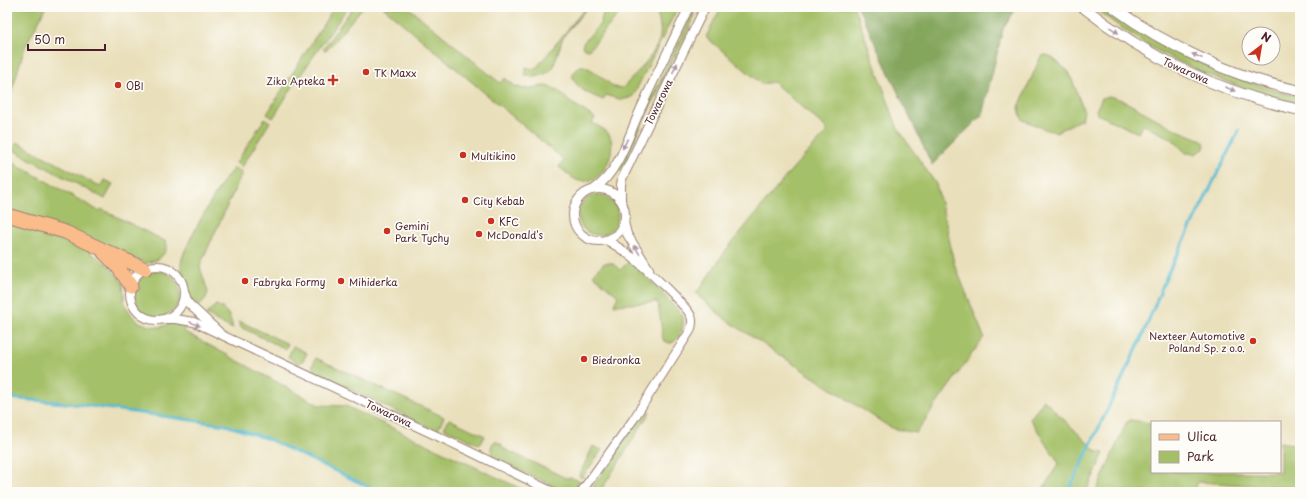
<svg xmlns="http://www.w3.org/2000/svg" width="1307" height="499" viewBox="0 0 1307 499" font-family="'Playpen Sans',sans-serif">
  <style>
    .green { fill: #a4c067; stroke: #777049 }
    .forest { fill: #83a65c; stroke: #666244 }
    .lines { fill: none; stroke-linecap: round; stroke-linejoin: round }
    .stream { stroke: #53bad1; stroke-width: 3 }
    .minor-casing { stroke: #9a7f72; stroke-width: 10 }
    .tertiary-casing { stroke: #9a7f72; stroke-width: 12 }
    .primary-casing { stroke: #9a7f72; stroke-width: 15 }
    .minor { stroke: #fff; stroke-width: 8 }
    .tertiary { stroke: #fff; stroke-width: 10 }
    .primary { stroke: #fabc8b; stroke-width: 13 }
    .oneway { fill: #ae9aa0 }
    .poi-dot { fill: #c8321e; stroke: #fdfcf7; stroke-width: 1.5 }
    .labels { text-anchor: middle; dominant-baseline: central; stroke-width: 3.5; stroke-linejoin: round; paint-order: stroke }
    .street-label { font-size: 10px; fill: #4a1f2b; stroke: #fdfcf7 }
    .poi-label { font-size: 10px; fill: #4a1f2b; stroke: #fdfcf7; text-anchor: start }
  </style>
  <rect width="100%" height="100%" fill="#fdfcf7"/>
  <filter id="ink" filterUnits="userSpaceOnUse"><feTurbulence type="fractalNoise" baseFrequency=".025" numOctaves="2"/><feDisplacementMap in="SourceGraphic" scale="8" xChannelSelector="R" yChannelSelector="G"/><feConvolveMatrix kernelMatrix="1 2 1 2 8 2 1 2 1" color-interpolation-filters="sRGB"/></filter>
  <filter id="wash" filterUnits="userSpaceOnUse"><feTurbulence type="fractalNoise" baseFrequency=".012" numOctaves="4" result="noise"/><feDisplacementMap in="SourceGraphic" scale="16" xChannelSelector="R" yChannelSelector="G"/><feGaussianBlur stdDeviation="0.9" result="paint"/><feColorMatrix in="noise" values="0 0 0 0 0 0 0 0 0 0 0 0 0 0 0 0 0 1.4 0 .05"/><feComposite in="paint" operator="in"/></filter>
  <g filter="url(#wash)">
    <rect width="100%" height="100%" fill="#e9dfba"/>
    <g class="green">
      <polygon points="7,7 46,7 25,47 7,106"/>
      <polygon points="334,7 348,7 297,80 273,118 267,114"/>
      <polygon points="353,7 363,7 326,51 323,49"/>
      <path d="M383 7H408L500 83 505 78 515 86 524 89 544 86 551 87 558 90 570 102 595 118 592 123C597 126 604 128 608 133 617 144 608 170 597 177 593 180 585 182 579 181 572 179 565 171 559 167L564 160Z"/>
      <path d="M586 7H588L567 32 562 40 553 68C547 75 531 81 525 74L526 67 532 69 537 67Z"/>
      <polygon points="605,7 610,7 614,11 617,7 624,7 590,49 587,50 582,47 583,43 600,24"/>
      <path d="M653 7H676V11L633 96C624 102 614 98 606 95L603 100C590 94 576 90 572 75L580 66H585L595 72 614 87 622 88C633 78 659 50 660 36 661 31 660 25 659 21 658 15 657 11 653 7Z"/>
      <polygon points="721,7 854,7 898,129 936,184 946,223 954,263 984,337 916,433 891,428 725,319 696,294 726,250 793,168 826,133 826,128 773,82 762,84 706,37"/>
      <path d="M1092 7H1104L1128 24 1162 45 1214 69 1269 89 1300 97V104C1251 92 1203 75 1158 51 1135 38 1113 22 1092 7Z"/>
      <polygon points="693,12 694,14 692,23 646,115 622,171 618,169"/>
      <polygon points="1044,55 1050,56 1069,72 1084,111 1082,119 1056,132 1047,130 1023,120 1020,113 1019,107 1040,58"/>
      <polygon points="1109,96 1122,100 1177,130 1202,140 1205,144 1204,149 1195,154 1186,153 1172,139 1143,125 1138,133 1097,114 1096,110 1102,98"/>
      <polygon points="265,118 270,122 242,167 236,163"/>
      <polygon points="17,142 101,187 105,180 113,184 105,199 13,150"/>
      <path d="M7 159 99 211 101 209 165 241 167 245C165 257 157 261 146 263L7 210Z"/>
      <path d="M234 168 241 171V176L201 263 200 267 208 292 206 298 198 307C195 304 192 300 190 297 189 294 189 291 188 288 186 280 181 273 181 264 181 250 223 178 234 168Z"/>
      <circle cx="598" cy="215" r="20"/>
      <polygon points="7,221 53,233 87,246 91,253 108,265 123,283 125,305 132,316 139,322 149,326 160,327 174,323 186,325 183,331 319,405 346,406 528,492 381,492 268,439 226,425 104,408 7,398"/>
      <path d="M629 261 660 290 683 316C684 327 682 337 672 343H669L663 340 658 302 614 305 618 296 593 275 604 263H612L620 270Z"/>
      <circle cx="157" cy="294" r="23"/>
      <path d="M216 305C227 309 231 317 233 329L217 321 206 314Z"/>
      <polygon points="239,321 288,344 286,349 240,327"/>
      <polygon points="293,346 307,353 303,361 298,364 288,357"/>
      <polygon points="316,358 444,417 437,431 316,373 312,366"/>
      <polygon points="1044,400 1097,452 1104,453 1086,492 1041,492 1059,463 1030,419"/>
      <polygon points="646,409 650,412 600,492 589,492"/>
      <polygon points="449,419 485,436 480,445 444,428"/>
      <polygon points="1130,420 1152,423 1152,472 1280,472 1280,442 1300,445 1300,488 1198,482 1193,492 1096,492 1126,423"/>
      <path d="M495 441 501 444 504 449 566 478H572L583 482C578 490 568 491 559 489L493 457C490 451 490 445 495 441Z"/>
      <polygon points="593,446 602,450 582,478 579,476"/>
    </g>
    <polygon class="forest" points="858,7 1017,7 1003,29 982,115 932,165"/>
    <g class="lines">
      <g class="stream">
        <polyline points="7,398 69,403 226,425 268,439 379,492"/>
        <polyline points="1068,492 1142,337 1167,275 1239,130"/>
      </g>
    </g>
  </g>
  <g filter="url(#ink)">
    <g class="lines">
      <g class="minor-casing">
        <g id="minor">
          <circle cx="599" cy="215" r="26"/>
          <path d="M594 189C620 172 629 133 642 106 657 73 673 40 689 7"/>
          <polyline points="621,200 621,185 622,179 705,7"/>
          <polyline points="624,222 627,234 649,269"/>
          <circle cx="157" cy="293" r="27"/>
          <polyline points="185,294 188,303 219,332"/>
          <polyline points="164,319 175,319 194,322 469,451 553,492"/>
          <path d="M581 492 633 420 690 331C692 326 693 321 691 316 687 308 679 302 673 295 653 275 631 253 606 240"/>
        </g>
      </g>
      <g class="tertiary-casing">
        <g id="tertiary">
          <path d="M1083 7C1146 57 1221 93 1300 110"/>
          <path d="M1113 7C1166 46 1235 78 1300 91"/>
        </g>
      </g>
      <g class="primary-casing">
        <g id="primary">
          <polyline points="7,215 65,232 145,269"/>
          <polyline points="104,253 117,266 131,286"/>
        </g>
      </g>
      <use href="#minor" class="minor"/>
      <use href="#tertiary" class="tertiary"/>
      <use href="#primary" class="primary"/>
    </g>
    <defs><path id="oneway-solid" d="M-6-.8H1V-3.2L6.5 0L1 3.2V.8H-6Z"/></defs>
    <g class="oneway">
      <use href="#oneway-solid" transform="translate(1114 30) rotate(34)"/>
      <use href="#oneway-solid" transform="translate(1197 56) rotate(-156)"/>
      <use href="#oneway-solid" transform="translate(675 68) rotate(-64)"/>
      <use href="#oneway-solid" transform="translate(1230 89) rotate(22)"/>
      <use href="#oneway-solid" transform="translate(625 144) rotate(116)"/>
      <use href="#oneway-solid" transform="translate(637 250) rotate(-122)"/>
      <use href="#oneway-solid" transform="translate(195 324) rotate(22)"/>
    </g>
  </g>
  <g class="poi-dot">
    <circle cx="366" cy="72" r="4"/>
    <path d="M331 74h4v4h4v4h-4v4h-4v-4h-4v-4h4z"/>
    <circle cx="118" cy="85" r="4"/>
    <circle cx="463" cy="155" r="4"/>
    <circle cx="465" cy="200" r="4"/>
    <circle cx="491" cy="221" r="4"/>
    <circle cx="387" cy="231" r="4"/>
    <circle cx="479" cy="234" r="4"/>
    <circle cx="245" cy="281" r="4"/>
    <circle cx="341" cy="281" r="4"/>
    <circle cx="1253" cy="341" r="4"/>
    <circle cx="584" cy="359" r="4"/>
  </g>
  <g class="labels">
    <g class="street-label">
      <text transform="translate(1186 70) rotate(24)">Towarowa</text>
      <text transform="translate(658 102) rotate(-64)">Towarowa</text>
      <text transform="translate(389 413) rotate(25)">Towarowa</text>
    </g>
    <g class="poi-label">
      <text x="374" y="72">TK Maxx</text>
      <text x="325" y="80" text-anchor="end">Ziko Apteka</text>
      <text x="126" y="85">OBI</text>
      <text x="471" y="155">Multikino</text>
      <text x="473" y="200">City Kebab</text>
      <text x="499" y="221">KFC</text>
      <text x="395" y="225">Gemini<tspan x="395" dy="12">Park Tychy</tspan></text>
      <text x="487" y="234">McDonald's</text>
      <text x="253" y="281">Fabryka Formy</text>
      <text x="349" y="281">Mihiderka</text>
      <text x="1245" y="335" text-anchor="end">Nexteer Automotive<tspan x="1245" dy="12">Poland Sp. z o.o.</tspan></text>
      <text x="592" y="359">Biedronka</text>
    </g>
  </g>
  <rect width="1307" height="499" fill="none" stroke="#fdfcf7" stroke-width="24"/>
  <rect x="1151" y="421" width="130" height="52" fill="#fdfcf7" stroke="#b5a4a5"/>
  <rect x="1159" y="434" width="20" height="6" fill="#fabc8b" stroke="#b5a4a5"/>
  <text x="1187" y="441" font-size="12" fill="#4a1f2b">Ulica</text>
  <rect x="1159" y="451" width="20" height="12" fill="#a4c067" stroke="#b5a4a5"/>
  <text x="1187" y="461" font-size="12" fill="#4a1f2b">Park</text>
  <g transform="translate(1261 46) rotate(31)"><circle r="19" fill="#fdfcf7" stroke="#b5a4a5"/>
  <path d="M0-3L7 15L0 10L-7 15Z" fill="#c8321e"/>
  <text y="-6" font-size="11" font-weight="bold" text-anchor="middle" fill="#4a1f2b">N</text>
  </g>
  <path d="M28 44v6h77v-6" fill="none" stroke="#4a1f2b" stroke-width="2"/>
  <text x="34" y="44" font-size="12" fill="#4a1f2b" stroke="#fdfcf7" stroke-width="3" paint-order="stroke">50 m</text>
</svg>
